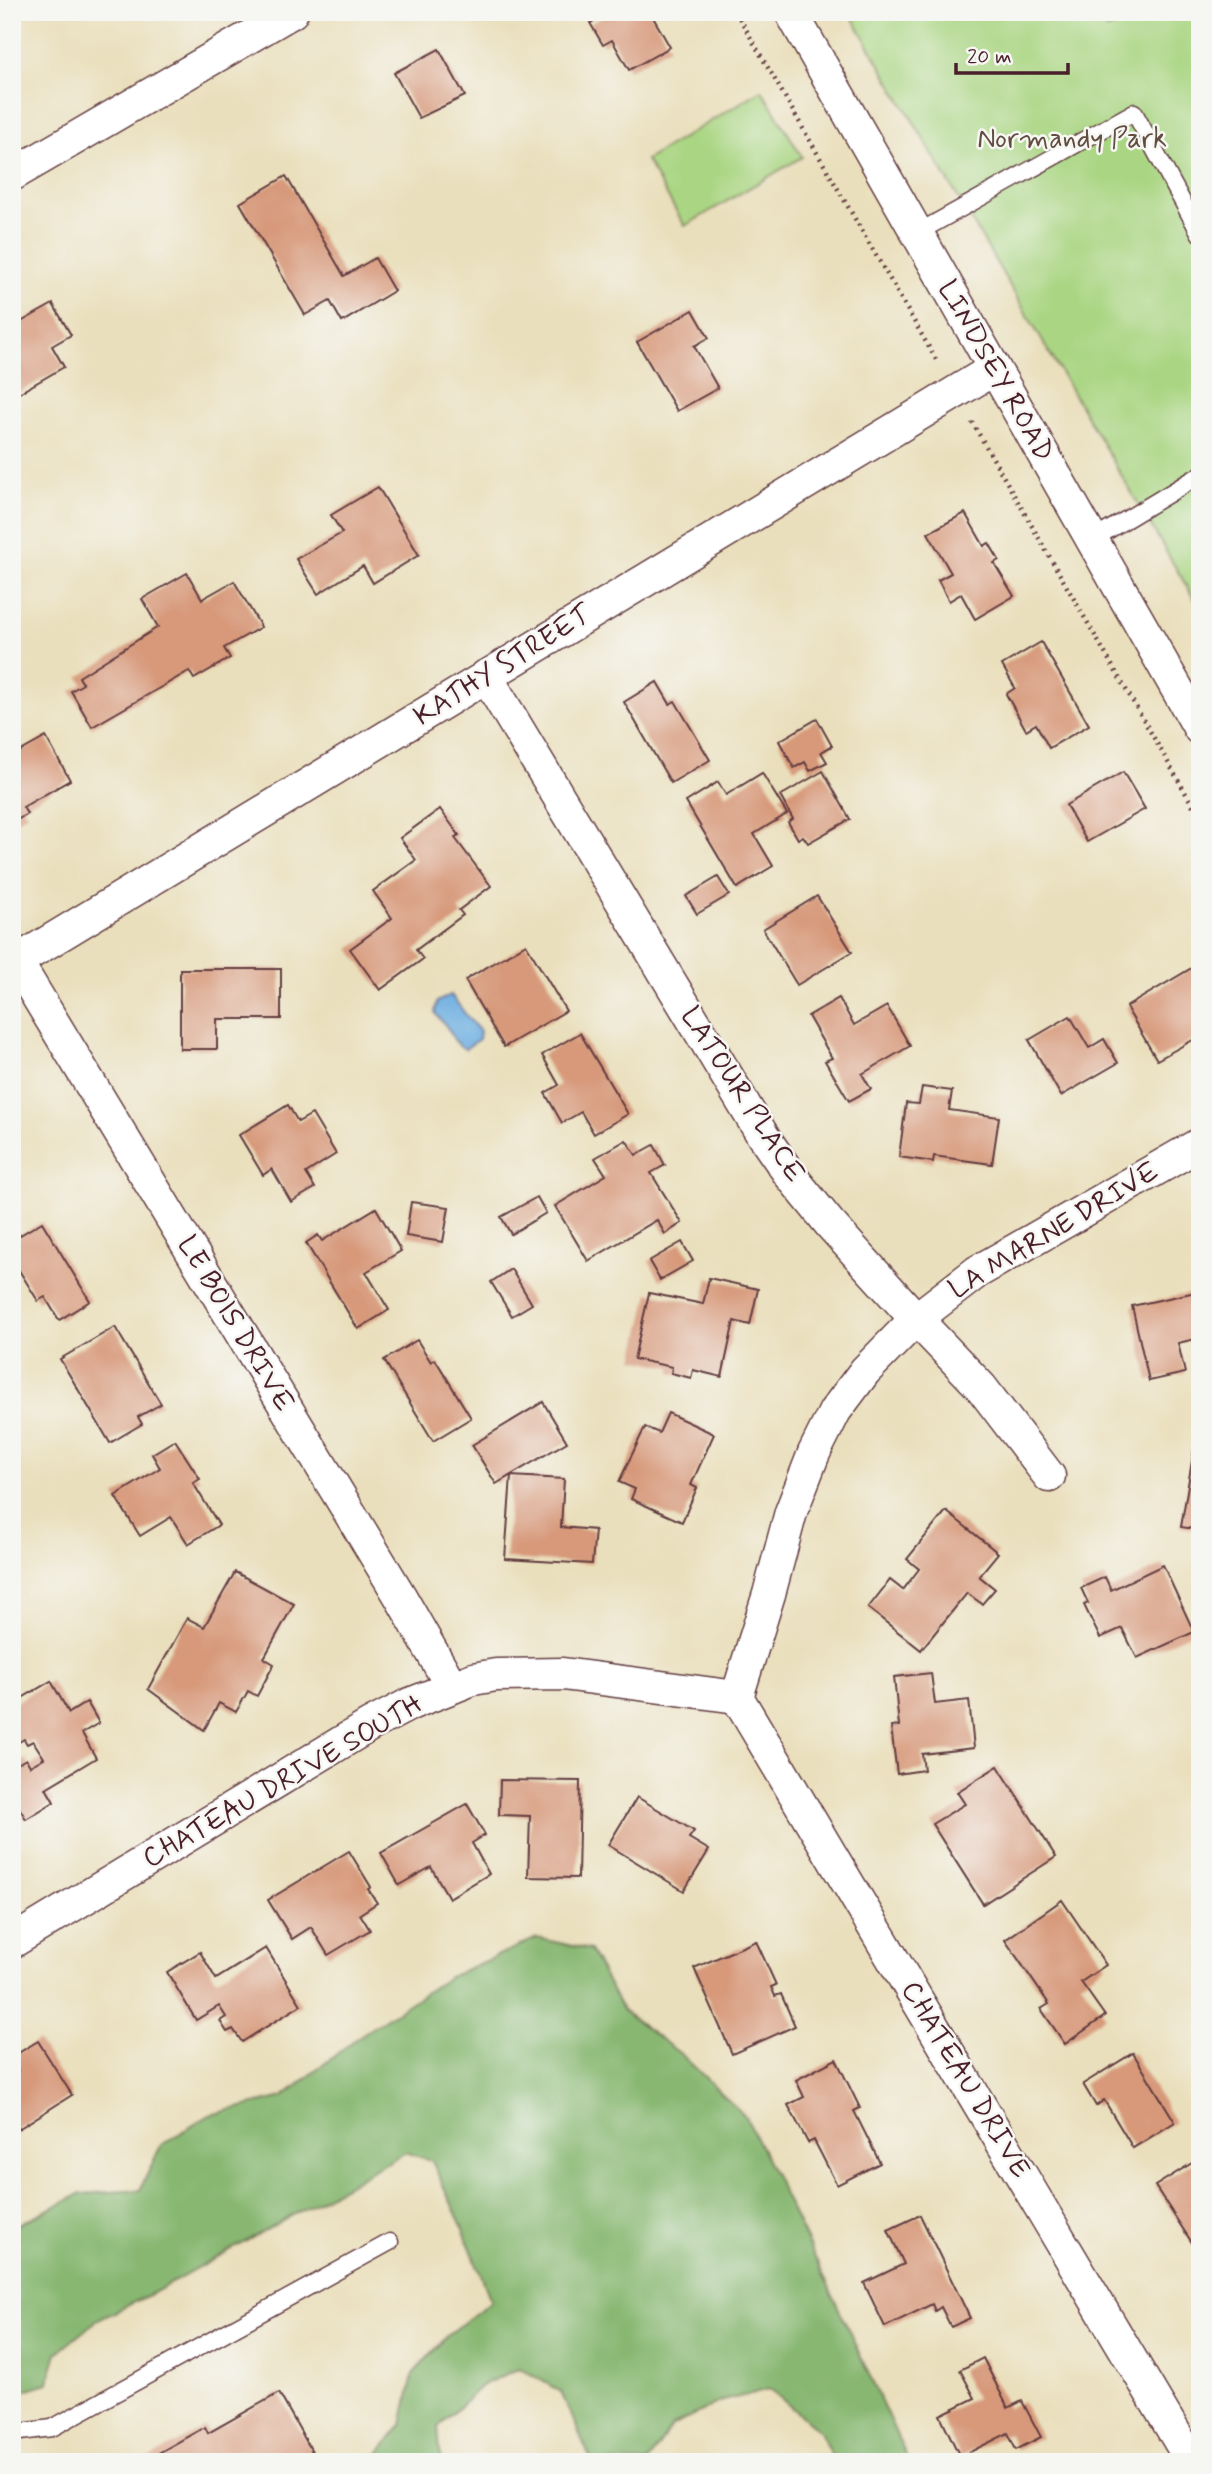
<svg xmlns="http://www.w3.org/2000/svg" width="1212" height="2474" viewBox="0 0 1212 2474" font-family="Mynerve,sans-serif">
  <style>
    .green { fill: #aad683; stroke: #7a7a57; stroke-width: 2 }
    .forest { fill: #87b771; stroke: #686b4e; stroke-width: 2 }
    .water { fill: #6daee1; stroke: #5c6686; stroke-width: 2 }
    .building { fill: #d7997a }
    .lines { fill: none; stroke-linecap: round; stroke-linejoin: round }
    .service-casing { stroke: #623c41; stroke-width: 19 }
    .minor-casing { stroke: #623c41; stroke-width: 35 }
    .path { stroke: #623c41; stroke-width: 4.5; stroke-dasharray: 2 5; stroke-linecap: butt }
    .service { stroke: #fff; stroke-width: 16 }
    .minor { stroke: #fff; stroke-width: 32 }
    .labels { text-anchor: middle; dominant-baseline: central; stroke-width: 5; stroke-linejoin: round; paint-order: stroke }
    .park-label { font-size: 28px; fill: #624d41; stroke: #f6f6f2 }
    .street-label { font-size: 28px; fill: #4a1f2b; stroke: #f6f6f2 }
  </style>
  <rect width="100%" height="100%" fill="#f6f6f2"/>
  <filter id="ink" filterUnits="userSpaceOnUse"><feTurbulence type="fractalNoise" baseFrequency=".0143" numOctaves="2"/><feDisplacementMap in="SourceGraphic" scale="14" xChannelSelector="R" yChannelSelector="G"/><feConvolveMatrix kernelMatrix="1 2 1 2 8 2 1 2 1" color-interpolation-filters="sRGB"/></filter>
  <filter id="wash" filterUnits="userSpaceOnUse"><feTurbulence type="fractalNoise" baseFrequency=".00686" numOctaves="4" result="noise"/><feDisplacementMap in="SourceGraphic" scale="28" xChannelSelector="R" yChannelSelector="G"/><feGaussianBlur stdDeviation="1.57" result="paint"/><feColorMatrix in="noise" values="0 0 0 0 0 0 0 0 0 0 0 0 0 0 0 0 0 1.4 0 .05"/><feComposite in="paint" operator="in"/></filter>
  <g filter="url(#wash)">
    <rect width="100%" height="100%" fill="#eadfbc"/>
    <g class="green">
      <polygon points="849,12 1200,12 1200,609"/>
      <polygon points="762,90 802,157 685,226 646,160"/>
    </g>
    <g class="forest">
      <polygon points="1095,12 1162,12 1107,29 1095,17"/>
      <polygon points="537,1938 590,1950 623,2011 682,2055 746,2117 828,2285 909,2462 834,2462 820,2432 770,2389 719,2402 672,2426 648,2462 592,2462 561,2392 520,2368 482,2385 438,2427 441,2462 372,2462 402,2425 413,2374 447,2336 491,2301 462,2226 432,2161 406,2152 155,2292 96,2321 57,2353 48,2383 12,2394 12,2227 81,2194 140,2190 161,2145 210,2115 283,2097 358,2037 449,1977"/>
    </g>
    <path class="water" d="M451 995C461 1007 468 1020 480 1031L479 1039 465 1049C450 1040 455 1037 446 1026 442 1020 438 1019 435 1012L437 1002Z"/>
    <g id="blocks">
      <g class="building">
        <polygon points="596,12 650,12 670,47 629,70 612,40 603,45 590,23 600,18"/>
        <polygon points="439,49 465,96 419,118 394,73"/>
        <polygon points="286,176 344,276 375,258 394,291 342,322 330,301 305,315 240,203"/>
        <polygon points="53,304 71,335 52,346 64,367 12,397 12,327"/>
        <polygon points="693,310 709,338 694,346 718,388 677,411 637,342"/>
        <polygon points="378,487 419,555 373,583 363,566 318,594 296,559 342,533 331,515"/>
        <polygon points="965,513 984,546 989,543 999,560 994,563 1014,596 975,619 961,594 949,601 938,580 951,573 928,533"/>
        <polygon points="187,573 202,599 234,581 261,627 224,648 230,658 194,679 189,671 92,727 71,691 83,684 79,677 158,627 142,599"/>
        <polygon points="1041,642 1089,725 1049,748 1036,724 1026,730 1006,694 1015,688 1002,665"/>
        <polygon points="657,682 670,704 675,701 710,760 671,783 624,702"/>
        <polygon points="817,719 832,746 821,752 827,762 810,771 805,762 794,768 779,741"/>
        <polygon points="46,737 70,780 23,807 27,814 12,823 12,756"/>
        <polygon points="823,771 850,819 808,843 803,836 798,839 788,822 793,819 780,796"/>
        <polygon points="1123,772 1145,809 1087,842 1066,805"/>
        <polygon points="762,773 787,814 754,834 773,866 737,888 686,802 718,782 726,795"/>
        <polygon points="440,809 459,835 455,838 491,886 459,910 463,915 416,950 423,959 380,990 350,949 392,918 373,891 416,860 400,838"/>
        <polygon points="718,877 729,895 697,914 686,896"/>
        <polygon points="817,896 852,952 797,985 763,929"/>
        <polygon points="526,944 566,1011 504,1047 465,980"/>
        <polygon points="1200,963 1200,1036 1157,1060 1126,1007"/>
        <polygon points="180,969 281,969 281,1019 217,1019 217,1049 180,1049"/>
        <polygon points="839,998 854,1025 887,1006 910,1046 862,1074 871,1089 849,1101 825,1061 832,1058 808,1016"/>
        <polygon points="1070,1016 1089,1048 1104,1039 1118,1063 1061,1096 1029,1040"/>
        <polygon points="580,1033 628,1114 594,1134 581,1112 562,1123 545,1093 559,1085 542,1055"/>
        <polygon points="922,1087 952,1091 949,1110 999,1117 992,1164 934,1156 933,1162 899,1157 906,1103 919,1104"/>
        <polygon points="288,1105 298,1122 312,1114 336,1154 306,1173 315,1188 291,1202 272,1169 263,1175 239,1135"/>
        <polygon points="626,1140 636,1155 654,1145 665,1165 651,1173 682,1223 665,1234 657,1220 588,1261 555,1206 606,1175 595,1158"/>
        <polygon points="537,1197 546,1213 511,1234 501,1217"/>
        <polygon points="411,1202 449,1207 443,1242 406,1236"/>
        <polygon points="376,1208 401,1251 366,1272 389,1310 358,1329 306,1243 318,1235 322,1241"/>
        <polygon points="42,1222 90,1301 59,1320 45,1297 38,1301 12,1259 12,1240"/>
        <polygon points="682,1242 693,1261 660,1280 649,1261"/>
        <polygon points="511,1269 532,1304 512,1316 491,1282"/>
        <polygon points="709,1278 758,1289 750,1325 734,1321 722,1377 693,1370 691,1378 671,1373 672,1367 634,1359 649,1293 703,1304"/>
        <polygon points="1200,1291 1200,1338 1178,1343 1185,1373 1149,1381 1132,1306"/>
        <polygon points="115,1327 161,1404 138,1417 142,1424 110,1443 60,1359"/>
        <polygon points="417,1340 431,1362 435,1359 471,1418 433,1441 384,1360"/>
        <polygon points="543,1402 567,1442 496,1484 472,1445"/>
        <polygon points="668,1413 714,1434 691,1485 697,1488 682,1522 631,1499 635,1489 619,1482 645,1427 659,1433"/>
        <polygon points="1197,1431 1200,1431 1200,1530 1181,1527"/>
        <polygon points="175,1440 200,1479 193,1483 219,1525 188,1544 171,1517 140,1536 115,1496 160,1468 152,1454"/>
        <polygon points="511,1476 564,1479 561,1527 595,1530 592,1564 505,1559"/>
        <polygon points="946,1511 998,1553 979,1576 995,1589 982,1604 967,1593 921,1650 868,1608 890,1580 903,1590 919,1569 907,1559"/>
        <polygon points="1163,1565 1194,1632 1137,1658 1122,1628 1100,1638 1084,1605 1088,1603 1081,1588 1105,1577 1111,1590"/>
        <polygon points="235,1572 294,1604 264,1658 274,1664 257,1696 248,1691 236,1712 219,1703 204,1730 148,1689 187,1618 204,1627"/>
        <polygon points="931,1673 935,1704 969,1700 974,1748 922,1754 924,1770 897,1774 891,1727 899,1726 894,1677"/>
        <polygon points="51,1681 69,1713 87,1702 99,1723 82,1733 96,1758 46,1788 54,1802 26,1819 12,1796 12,1767 26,1759 30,1766 44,1758 33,1741 27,1744 24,1739 12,1746 12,1704"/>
        <polygon points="998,1766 1056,1857 983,1904 932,1824 965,1804 957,1792"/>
        <polygon points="500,1780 580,1781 578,1878 528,1877 530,1816 499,1815"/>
        <polygon points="637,1797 694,1831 689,1838 709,1850 684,1891 608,1845"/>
        <polygon points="467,1804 485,1835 472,1843 489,1874 449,1898 431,1867 399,1885 381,1853"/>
        <polygon points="349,1851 371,1887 368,1889 377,1903 360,1914 370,1930 328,1955 311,1927 292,1939 268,1900"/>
        <polygon points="1062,1900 1106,1965 1081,1982 1105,2016 1065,2044 1041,2009 1049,2004 1005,1940"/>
        <polygon points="756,1941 776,1985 771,1987 775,1996 781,1994 795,2026 732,2054 694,1968"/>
        <polygon points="266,1948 301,2005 242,2042 233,2029 227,2032 220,2021 226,2017 219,2006 196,2020 167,1972 200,1952 216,1979"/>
        <polygon points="38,2041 72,2095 12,2133 12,2075 18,2071 12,2057"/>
        <polygon points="1133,2053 1175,2122 1133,2148 1104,2100 1096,2106 1083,2084"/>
        <polygon points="836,2059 860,2108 854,2111 880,2163 837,2185 814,2140 808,2143 788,2105 804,2097 796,2080"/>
        <polygon points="1200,2158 1200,2255 1155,2186"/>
        <polygon points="920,2215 970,2318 951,2327 941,2307 935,2311 932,2304 885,2327 864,2283 904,2264 888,2230"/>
        <polygon points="983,2358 1008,2408 1022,2401 1041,2437 1016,2450 1008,2433 960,2457 940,2415 975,2398 960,2370"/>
        <polygon points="279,2393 318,2462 150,2462 148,2459 205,2427 208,2433"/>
      </g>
    </g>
  </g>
  <g filter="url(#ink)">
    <use href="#blocks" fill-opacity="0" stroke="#623c41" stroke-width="2"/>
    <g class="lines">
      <g class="service-casing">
        <g id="service">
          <polyline points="917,233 1134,112 1200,234"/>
          <polyline points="1092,540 1200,475"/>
          <polyline points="12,2433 52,2428 390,2242"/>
        </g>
      </g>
      <g class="minor-casing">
        <g id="minor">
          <polyline points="791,12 1200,729"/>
          <polyline points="12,175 292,12"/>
          <polyline points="486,676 763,1136 790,1175 830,1224 916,1319 981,1387 1049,1476"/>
          <polyline points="16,961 400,1596 452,1687"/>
          <polyline points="12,964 994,369"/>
          <polyline points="737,1697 1192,2462"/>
          <polyline points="737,1697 769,1594 791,1512 814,1453 835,1411 865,1371 916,1319 977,1272 1200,1144"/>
          <polyline points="12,1942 370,1725 410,1704 473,1679 496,1675 563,1674 737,1697"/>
        </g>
      </g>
      <g class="path">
        <polyline points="736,12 938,363"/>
        <polyline points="972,422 1200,818"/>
      </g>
      <use href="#service" class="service"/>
      <use href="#minor" class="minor"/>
    </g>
  </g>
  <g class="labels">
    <g class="park-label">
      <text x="1072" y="139">Normandy Park</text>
    </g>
    <g class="street-label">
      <text transform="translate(995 371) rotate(60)">LINDSEY ROAD</text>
      <text transform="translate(503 666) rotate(-32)">KATHY STREET</text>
      <text transform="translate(742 1095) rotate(57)">LATOUR PLACE</text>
      <text transform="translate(1054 1231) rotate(-31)">LA MARNE DRIVE</text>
      <text transform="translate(235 1324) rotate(59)">LE BOIS DRIVE</text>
      <text transform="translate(283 1782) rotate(-30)">CHATEAU DRIVE SOUTH</text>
      <text transform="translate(965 2080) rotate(59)">CHATEAU DRIVE</text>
    </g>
  </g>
  <rect width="1212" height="2474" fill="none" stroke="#f6f6f2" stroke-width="42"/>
  <path d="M956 63v10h112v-10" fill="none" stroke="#4a1f2b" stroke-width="3.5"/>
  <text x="967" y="63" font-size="21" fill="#4a1f2b" stroke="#f6f6f2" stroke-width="5" paint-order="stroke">20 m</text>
</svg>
